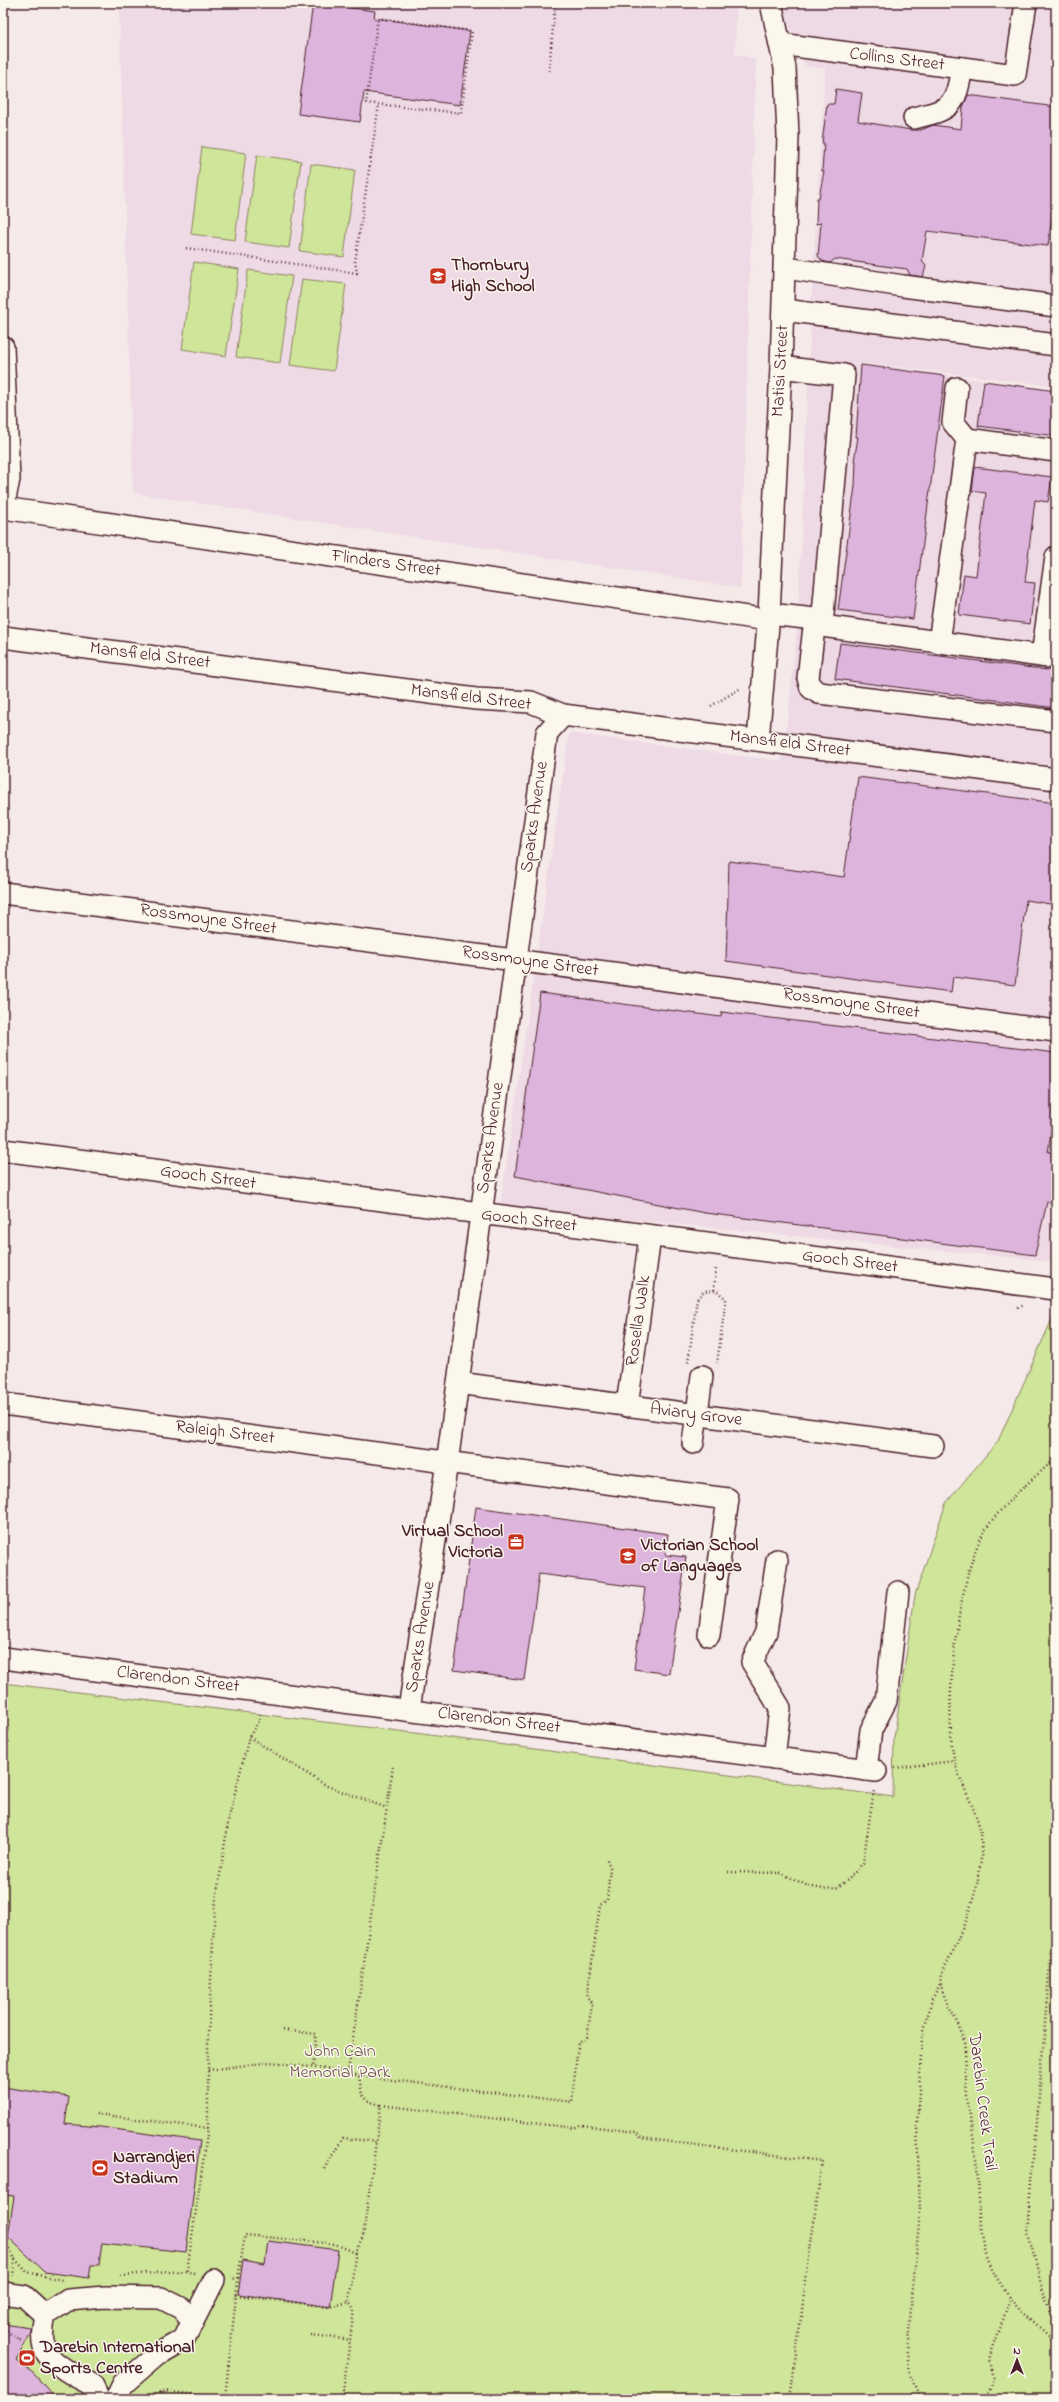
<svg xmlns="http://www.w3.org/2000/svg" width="1059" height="2402" viewBox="0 0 1059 2402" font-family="'Indie Flower',sans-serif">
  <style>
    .built { fill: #eedae5 }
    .green { fill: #cfe59a; stroke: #8c8262 }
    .building { fill: #ddb5dc; stroke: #4a1f2b }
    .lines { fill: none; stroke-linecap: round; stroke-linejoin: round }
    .minor-casing { stroke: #4a1f2b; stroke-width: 24 }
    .path { stroke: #4a1f2b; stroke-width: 2.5; stroke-dasharray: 1 3; stroke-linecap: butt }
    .minor { stroke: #fbf7ec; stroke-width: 21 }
    .labels { text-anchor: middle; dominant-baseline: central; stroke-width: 3; stroke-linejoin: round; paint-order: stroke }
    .street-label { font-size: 18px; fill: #4a1f2b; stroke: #fbf7ec }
    .poi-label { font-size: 18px; font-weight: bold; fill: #4a1f2b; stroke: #fbf7ec; text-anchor: start }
    .park-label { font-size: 18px; fill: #6b5047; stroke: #fbf7ec }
  </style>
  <rect width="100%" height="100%" fill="#f5eae9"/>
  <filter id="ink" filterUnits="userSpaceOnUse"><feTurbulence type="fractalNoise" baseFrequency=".025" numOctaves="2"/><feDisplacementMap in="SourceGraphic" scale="8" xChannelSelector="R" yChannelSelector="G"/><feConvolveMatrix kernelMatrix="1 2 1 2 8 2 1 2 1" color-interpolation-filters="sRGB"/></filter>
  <g filter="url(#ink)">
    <g class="built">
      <polygon points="119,3 737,3 735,54 756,59 741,588 133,493"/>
      <polygon points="786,3 1056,3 1056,386 854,362 1056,390 1056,1262 500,1207 569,733 781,761 788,716 798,617 812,286 825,69 805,66 785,14"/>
    </g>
    <g class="green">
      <polygon points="202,147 246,153 235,240 191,234"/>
      <polygon points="257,155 301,161 289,248 245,242"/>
      <polygon points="311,164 355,170 344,257 300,251"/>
      <polygon points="194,262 239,269 226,356 182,349"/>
      <polygon points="248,270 292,276 280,363 236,357"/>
      <polygon points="302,279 346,284 334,371 290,365"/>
      <polygon points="1056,1310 1056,2399 3,2399 3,1683 415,1733 893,1797 894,1738 915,1595 946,1503 998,1441"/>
    </g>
    <g class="building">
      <polygon points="313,3 375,11 374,18 470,31 460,105 364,92 360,122 298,114"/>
      <polygon points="836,89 862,93 858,121 911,130 921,130 933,125 961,129 963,107 968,95 1056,107 1056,182 1048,246 927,231 922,261 926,266 923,277 910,275 907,269 892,267 835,259 830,263 822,261 818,256 821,223 816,224 817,198 819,198 824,171 822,171 824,143 822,143 827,104 834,104"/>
      <polygon points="861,365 945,376 913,619 838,610 855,486 856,461 854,461 858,437 856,437"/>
      <polygon points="984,381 1056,391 1056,436 978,426"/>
      <polygon points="975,467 1052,477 1048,502 1035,500 1025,582 1035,583 1030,624 959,615 964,574 976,576 986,493 972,491"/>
      <polygon points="840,643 1056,671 1056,708 835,679"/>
      <polygon points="858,777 1056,803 1056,905 1026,900 1015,985 953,977 951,992 726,961 729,861 844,877"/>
      <polygon points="540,993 721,1017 722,1012 1056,1053 1056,1103 1048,1152 1056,1153 1056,1203 1047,1202 1035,1255 705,1213 515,1176"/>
      <polygon points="476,1507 668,1534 665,1555 686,1557 669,1674 634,1669 645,1588 539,1574 524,1680 454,1670"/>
      <polygon points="3,2087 69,2097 65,2124 100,2127 200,2141 186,2252 102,2243 99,2265 91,2265 89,2278 45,2272 8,2237 14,2196 3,2195"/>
      <polygon points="268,2241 338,2250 330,2307 238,2294 243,2260 265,2264"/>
      <polygon points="3,2324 31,2328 31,2333 16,2360 34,2374 56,2399 3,2399"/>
    </g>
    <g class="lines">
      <g class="minor-casing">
        <g id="minor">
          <polyline points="780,44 1015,75 1026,3"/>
          <path d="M914 118C952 109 955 107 962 68"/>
          <polyline points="786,268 903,286 1056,306"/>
          <polyline points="784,310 1056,345"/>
          <polyline points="3,347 9,479 3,508"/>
          <polyline points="781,367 844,375 822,626"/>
          <polyline points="967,439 1056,451"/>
          <polyline points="3,508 768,620"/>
          <polyline points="769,614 815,619 822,626 1056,658"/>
          <polyline points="815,619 808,678 811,688 819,693 1056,721"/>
          <polyline points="3,637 476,699 531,702 563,715 1056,779"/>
          <polyline points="939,643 967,439 953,422 957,388"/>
          <polyline points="1042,656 1056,557"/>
          <polyline points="758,740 769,614 781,367 788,136 785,68 771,3"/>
          <polyline points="3,893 1056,1031"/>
          <polyline points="3,1150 1055,1289"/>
          <polyline points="458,1383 933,1446"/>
          <polyline points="3,1404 728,1499 709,1635"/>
          <polyline points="627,1406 650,1237"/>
          <polyline points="693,1443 702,1376"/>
          <polyline points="3,1658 876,1771"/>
          <polyline points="409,1709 447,1463 547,733 563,715"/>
          <polyline points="774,1758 780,1708 752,1662 766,1632 777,1560"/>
          <polyline points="866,1770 871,1730 886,1701 898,1592"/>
          <polyline points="3,2293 24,2296 45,2315"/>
          <path d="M98 2399 93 2385C80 2379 49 2363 44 2348 41 2338 43 2325 45 2315L68 2300 105 2297 161 2298 181 2308 193 2322"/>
          <polyline points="116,2399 123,2384 158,2354 184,2339 214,2280"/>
        </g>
      </g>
      <g class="path">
        <polygon points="378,18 472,31 461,113 366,103"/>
        <polyline points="549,71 555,3"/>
        <polyline points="186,248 357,273 355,262 379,104"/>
        <polyline points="711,706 741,688"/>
        <polyline points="714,1290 716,1268"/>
        <polyline points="1018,1308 1024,1305"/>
        <polyline points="688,1362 697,1299 704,1291 716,1290 726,1299 717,1363"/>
        <path d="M1056 1458C1032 1480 1004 1502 986 1529 958 1570 942 1713 955 1762 960 1783 980 1817 981 1836 985 1886 961 1932 941 1976 938 1995 958 2018 963 2038 967 2057 965 2077 967 2096 971 2124 976 2152 978 2180 980 2210 979 2248 995 2275 1011 2302 1034 2322 1056 2343"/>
        <polyline points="249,1737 327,1786 387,1808"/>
        <polyline points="895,1768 954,1761"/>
        <polyline points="728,1872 781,1873 808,1886 823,1889 836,1888 848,1880 863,1863 874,1790"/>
        <polyline points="1056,1887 1028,2233 1041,2284 1056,2328"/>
        <polyline points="283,2030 316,2034 313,2068"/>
        <polyline points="208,2070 271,2062 348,2072"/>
        <polyline points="359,2076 572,2102 578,2044 587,2037 592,2004 587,1997 600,1905 607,1900 610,1867 606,1857"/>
        <polyline points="381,2105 574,2128 580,2125 636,2132 641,2138 822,2161 790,2399"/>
        <polyline points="96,2114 208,2128"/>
        <polyline points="324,2169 343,2138 377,2142"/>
        <polyline points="3,2217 6,2218 4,2241 15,2259 13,2276"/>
        <polyline points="15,2259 27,2272 62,2280"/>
        <polyline points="194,2274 187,2271 208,2128 208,2035 215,1906 229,1817 249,1737 259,1721 260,1711"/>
        <polyline points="121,2275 187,2271"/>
        <polyline points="238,2278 245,2235 335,2244 356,2253"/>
        <polyline points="236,2295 329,2307 349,2302"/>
        <polyline points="3,2320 7,2319 8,2314"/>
        <polyline points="3,2329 23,2342"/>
        <polyline points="6,2330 7,2319"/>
        <polyline points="311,2335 351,2340"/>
        <polyline points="225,2398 238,2278 232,2279"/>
        <polyline points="149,2399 164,2391 233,2399"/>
        <polyline points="342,2399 354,2310 349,2302 356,2250 363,2237 381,2105 370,2102 362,2095 359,2076 348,2072 393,1766"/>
        <polyline points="920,2399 910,2375 907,2353 920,2211 917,2125 922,2038 932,1999 940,1984"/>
        <polyline points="984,2399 993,2378 989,2359 1011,2297"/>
      </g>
      <use href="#minor" class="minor"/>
    </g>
  </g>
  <defs>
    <g id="school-square" transform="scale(0.9)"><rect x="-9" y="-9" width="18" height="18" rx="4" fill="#c8321e" stroke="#fbf7ec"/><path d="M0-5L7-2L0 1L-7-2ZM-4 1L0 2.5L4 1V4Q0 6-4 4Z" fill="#fff"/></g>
    <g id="office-square" transform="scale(0.9)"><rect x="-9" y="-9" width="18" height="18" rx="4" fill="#c8321e" stroke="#fbf7ec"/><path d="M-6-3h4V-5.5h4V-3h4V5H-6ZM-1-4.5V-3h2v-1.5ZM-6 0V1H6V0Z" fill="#fff"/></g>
    <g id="stadium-square" transform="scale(0.9)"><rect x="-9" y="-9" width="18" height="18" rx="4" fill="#c8321e" stroke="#fbf7ec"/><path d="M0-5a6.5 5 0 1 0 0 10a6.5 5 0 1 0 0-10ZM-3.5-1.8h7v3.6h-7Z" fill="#fff"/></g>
  </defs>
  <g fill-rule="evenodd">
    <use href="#school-square" x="438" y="276"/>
    <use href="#office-square" x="516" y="1542"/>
    <use href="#school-square" x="628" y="1556"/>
    <use href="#stadium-square" x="100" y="2168"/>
    <use href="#stadium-square" x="27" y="2358"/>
  </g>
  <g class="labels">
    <g class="street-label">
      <text transform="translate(897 60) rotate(7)">Collins Street</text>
      <text transform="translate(781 371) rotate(-87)">Matisi Street</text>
      <text transform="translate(386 564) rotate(8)">Flinders Street</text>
      <text transform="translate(150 656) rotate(7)">Mansfield Street</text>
      <text transform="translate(471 698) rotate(7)">Mansfield Street</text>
      <text transform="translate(790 744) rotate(7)">Mansfield Street</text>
      <text transform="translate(535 817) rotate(-82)">Sparks Avenue</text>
      <text transform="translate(208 920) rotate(8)">Rossmoyne Street</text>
      <text transform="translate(530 962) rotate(8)">Rossmoyne Street</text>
      <text transform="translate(851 1004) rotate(8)">Rossmoyne Street</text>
      <text transform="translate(491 1138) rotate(-82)">Sparks Avenue</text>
      <text transform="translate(208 1178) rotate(8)">Gooch Street</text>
      <text transform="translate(529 1221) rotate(7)">Gooch Street</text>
      <text transform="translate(850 1262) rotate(7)">Gooch Street</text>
      <text transform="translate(639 1321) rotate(-82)">Rosella Walk</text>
      <text transform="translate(696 1415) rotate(7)">Aviary Grove</text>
      <text transform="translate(225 1433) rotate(7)">Raleigh Street</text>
      <text transform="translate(421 1637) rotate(-81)">Sparks Avenue</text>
      <text transform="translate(178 1680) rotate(7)">Clarendon Street</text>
      <text transform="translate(499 1721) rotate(7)">Clarendon Street</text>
      <text transform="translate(982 2102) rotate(83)">Darebin Creek Trail</text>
    </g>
    <g class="poi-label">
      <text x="451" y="266">Thornbury<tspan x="451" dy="21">High School</tspan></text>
      <text x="503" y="1532" text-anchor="end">Virtual School<tspan x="503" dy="21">Victoria</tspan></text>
      <text x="641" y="1546">Victorian School<tspan x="641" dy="21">of Languages</tspan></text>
      <text x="113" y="2158">Narrandjeri<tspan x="113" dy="21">Stadium</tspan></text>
      <text x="40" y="2348">Darebin International<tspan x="40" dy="21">Sports Centre</tspan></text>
    </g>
    <g class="park-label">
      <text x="340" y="2052">John Cain<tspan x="340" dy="21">Memorial Park</tspan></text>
    </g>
  </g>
  <rect width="1059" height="2402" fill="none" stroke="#fbf7ec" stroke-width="16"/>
  <rect x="8" y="8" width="1043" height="2386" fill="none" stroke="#4a1f2b" stroke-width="1.5" filter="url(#ink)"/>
  <g transform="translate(1017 2360)" stroke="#fbf7ec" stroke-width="3" paint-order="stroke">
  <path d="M0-3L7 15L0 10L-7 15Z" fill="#4a1f2b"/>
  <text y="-6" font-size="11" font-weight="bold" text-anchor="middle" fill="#4a1f2b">N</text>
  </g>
</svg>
